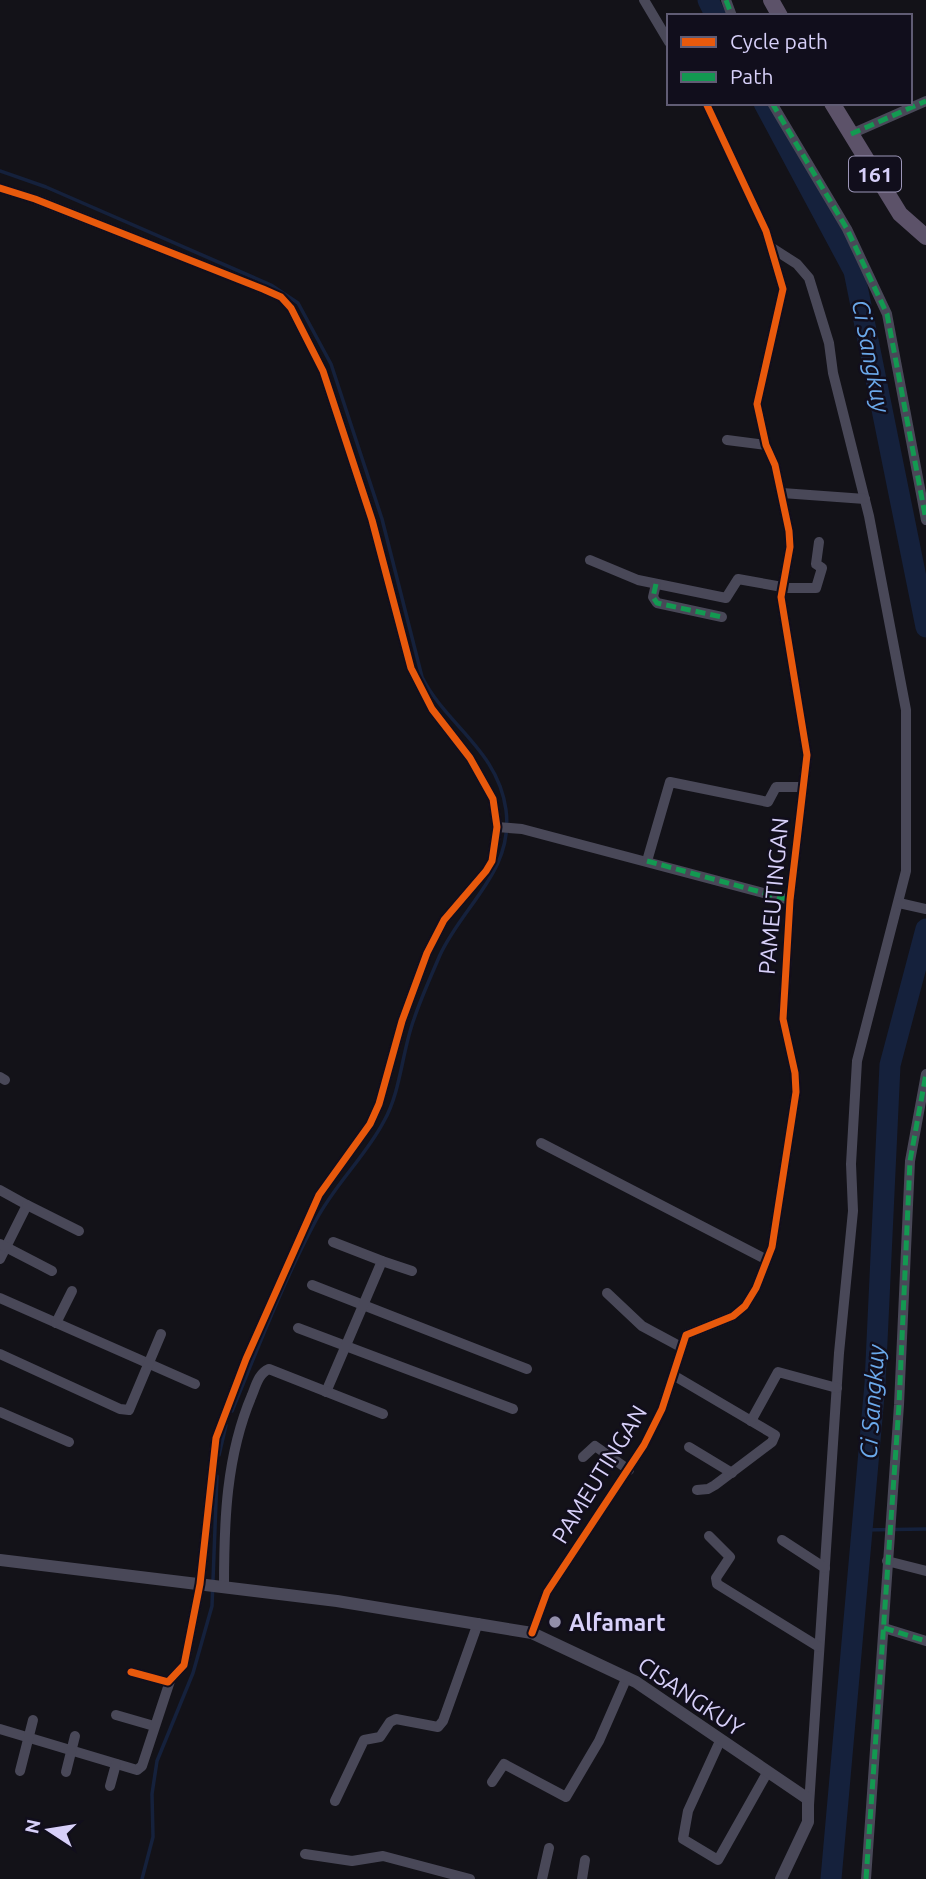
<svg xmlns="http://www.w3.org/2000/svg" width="926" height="1879" viewBox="0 0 926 1879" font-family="Ubuntu,sans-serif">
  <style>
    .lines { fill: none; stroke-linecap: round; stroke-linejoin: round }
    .stream { stroke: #15213c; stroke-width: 3.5 }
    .river { stroke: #15213c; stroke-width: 21 }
    .minor { stroke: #494858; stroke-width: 10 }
    .tertiary { stroke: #494858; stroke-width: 12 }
    .primary { stroke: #5c5269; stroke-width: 16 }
    .quiet { stroke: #139951; stroke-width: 5; stroke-dasharray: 10 5; stroke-linecap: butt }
    .cycleway-casing { stroke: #110e1c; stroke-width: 11 }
    .cycleway { stroke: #e8590c; stroke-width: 7 }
    .poi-dot { fill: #928eaa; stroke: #110e1c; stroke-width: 2.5 }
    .labels { text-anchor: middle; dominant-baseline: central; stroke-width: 5; stroke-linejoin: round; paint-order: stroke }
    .shield { fill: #110e1c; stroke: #9c96b7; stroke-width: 2 }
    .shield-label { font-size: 21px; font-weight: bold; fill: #d7d0f9 }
    .street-label { font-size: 23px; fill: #d7d0f9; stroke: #110e1c }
    .poi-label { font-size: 23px; font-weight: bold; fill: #d7d0f9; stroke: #110e1c; text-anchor: start }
    .water-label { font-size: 24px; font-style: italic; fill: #6ba9eb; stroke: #110e1c }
  </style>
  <rect width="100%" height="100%" fill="#131218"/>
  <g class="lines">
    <g class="stream">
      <path d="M0 171 46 187 271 285 298 303 331 364 382 519 422 677C446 725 498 750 506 810 514 871 463 905 440 955 431 976 421 998 414 1019 402 1051 401 1091 384 1121 366 1156 334 1185 315 1222 283 1282 258 1348 232 1411"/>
      <polyline points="219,1455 226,1425"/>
      <polyline points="862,1530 926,1529"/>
      <polyline points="142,1879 153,1837 152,1794 157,1761 193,1673 212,1606 217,1476"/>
    </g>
    <g class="river">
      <polyline points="708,0 716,16"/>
      <polyline points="764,103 854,271 926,627"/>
      <polyline points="831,1879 875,1384 890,1065 926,929"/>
    </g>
    <g class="minor">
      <polyline points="644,0 669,42"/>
      <polyline points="726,0 732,16"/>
      <polyline points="772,103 847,229 887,314 926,520"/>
      <polyline points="851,134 926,101"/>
      <polyline points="0,188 35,199 263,289 281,297 291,308 323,371 372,520 411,668 432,709 470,758 493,799 497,827 492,861 486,871 444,920 427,953 402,1021 379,1104 370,1124 319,1195 246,1359 216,1438 200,1584 184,1665 168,1682 131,1672"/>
      <polyline points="772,248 797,264 809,278 829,343 833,373 869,516 906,710 906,871 857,1061 851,1164 853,1211 839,1353 809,1805"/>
      <polyline points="727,440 766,445"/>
      <polyline points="782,493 865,499"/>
      <polyline points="590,560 638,580 726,598 738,579 788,588 816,588 822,568 816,564 819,542"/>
      <polyline points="656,584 653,597 657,603 722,617"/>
      <polyline points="497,827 522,829 790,900"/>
      <polyline points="647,861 670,782 768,802 776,787 802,787"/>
      <polyline points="899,903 926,909"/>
      <polyline points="0,1077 5,1080"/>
      <polyline points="541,1143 767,1260"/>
      <polyline points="0,1190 27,1205 0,1259"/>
      <polyline points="27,1205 79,1231"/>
      <polyline points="0,1244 52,1271"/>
      <polyline points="382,1261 412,1271"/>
      <polyline points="312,1285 527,1369"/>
      <polyline points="607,1293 642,1326 681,1347"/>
      <polyline points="0,1298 195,1384"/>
      <polyline points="56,1323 72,1291"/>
      <polyline points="298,1328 513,1409"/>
      <polyline points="0,1354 120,1409 129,1410 161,1334"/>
      <polyline points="673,1375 775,1435 772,1442 715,1485 708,1489 697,1490"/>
      <polyline points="326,1392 382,1261 333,1242"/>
      <polyline points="0,1412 69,1442"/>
      <polyline points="751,1421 778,1372 837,1388"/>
      <polyline points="689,1447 732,1473"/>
      <polyline points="583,1457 595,1446 629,1470"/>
      <polyline points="709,1536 730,1557 716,1578 717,1584 819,1647"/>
      <polyline points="782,1540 825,1568"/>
      <polyline points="887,1561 926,1571"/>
      <path d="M224 1587C224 1521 226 1456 252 1395 256 1385 259 1373 269 1369L383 1414"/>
      <polyline points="884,1628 926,1641"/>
      <polyline points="532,1633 547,1592 644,1445 662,1409 686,1335 733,1316 745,1306 756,1288 772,1247 796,1092 795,1073 783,1019 790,900 807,755 781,597 790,547 789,531 775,465 766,445 757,404 783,289 766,231 706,103"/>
      <polyline points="116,1715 154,1726"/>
      <polyline points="0,1729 137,1770 142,1766 170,1681"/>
      <polyline points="720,1741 688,1811 683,1839 718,1860 767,1773"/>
      <polyline points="20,1771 33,1720"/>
      <polyline points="66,1772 75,1736"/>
      <polyline points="492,1782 504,1764 566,1797 599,1741 627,1677"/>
      <polyline points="110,1786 116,1764"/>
      <polyline points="335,1801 364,1740 380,1737 390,1722 396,1719 438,1727 443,1721 478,1623"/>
      <polyline points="305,1854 352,1861 383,1856 470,1879"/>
      <polyline points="542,1879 549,1848"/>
      <polyline points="582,1879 585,1860"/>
      <polyline points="866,1879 899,1405 910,1161 926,1074"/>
    </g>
    <polyline class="tertiary" points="0,1560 337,1601 532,1633 636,1682 808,1799 808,1822 781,1879"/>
    <g class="primary">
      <polyline points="771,0 780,16"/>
      <polyline points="832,103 900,214 926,237"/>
    </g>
    <g class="quiet">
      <polyline points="726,0 732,16"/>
      <polyline points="772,103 847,229 887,314 926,520"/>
      <polyline points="851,134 926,101"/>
      <polyline points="656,584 653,597 657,603 722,617"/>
      <polyline points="647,861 790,900"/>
      <polyline points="884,1628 926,1641"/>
      <polyline points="866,1879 899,1405 910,1161 926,1074"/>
    </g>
    <g class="cycleway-casing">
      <g id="cycleway">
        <polyline points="0,188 35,199 263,289 281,297 291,308 323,371 372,520 411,668 432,709 470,758 493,799 497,827 492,861 486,871 444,920 427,953 402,1021 379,1104 370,1124 319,1195 246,1359 216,1438 200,1584 184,1665 168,1682 131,1672"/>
        <polyline points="532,1633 547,1592 644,1445 662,1409 686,1335 733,1316 745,1306 756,1288 772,1247 796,1092 795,1073 783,1019 790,900 807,755 781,597 790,547 789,531 775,465 766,445 757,404 783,289 766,231 706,103"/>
      </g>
    </g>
    <use href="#cycleway" class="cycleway"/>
  </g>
  <circle class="poi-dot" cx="555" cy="1622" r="7"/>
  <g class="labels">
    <rect class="shield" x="849" y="156.5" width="52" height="35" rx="5"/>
    <g class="shield-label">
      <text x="875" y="174">161</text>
    </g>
    <g class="street-label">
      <text transform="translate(773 896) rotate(-85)">PAMEUTINGAN</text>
      <text transform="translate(599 1474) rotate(-58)">PAMEUTINGAN</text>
      <text transform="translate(691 1696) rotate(34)">CISANGKUY</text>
    </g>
    <g class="poi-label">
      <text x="569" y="1622">Alfamart</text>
    </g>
    <g class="water-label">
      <text transform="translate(871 356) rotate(79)">Ci Sangkuy</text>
      <text transform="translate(872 1402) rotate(-86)">Ci Sangkuy</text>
    </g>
  </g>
  <rect x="667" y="14" width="245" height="91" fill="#110e1c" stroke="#605c74" stroke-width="2"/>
  <rect x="681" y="37" width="35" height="10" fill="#e8590c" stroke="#605c74" stroke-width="2"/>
  <text x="730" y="49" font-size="21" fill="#d7d0f9">Cycle path</text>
  <rect x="681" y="72" width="35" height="10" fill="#139951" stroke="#605c74" stroke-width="2"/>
  <text x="730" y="84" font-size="21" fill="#d7d0f9">Path</text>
  <g transform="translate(49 1830) rotate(282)" stroke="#110e1c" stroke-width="5" paint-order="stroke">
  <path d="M0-5L12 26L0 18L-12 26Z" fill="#d7d0f9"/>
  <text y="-10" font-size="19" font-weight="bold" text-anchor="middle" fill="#d7d0f9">N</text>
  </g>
</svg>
